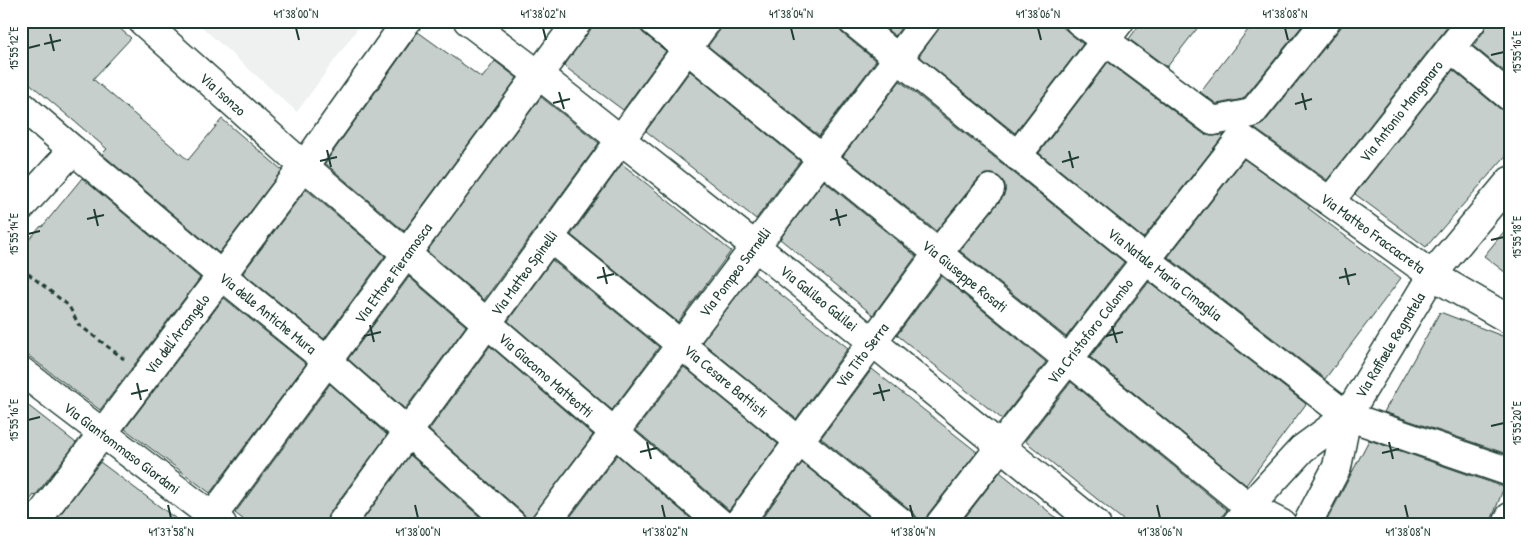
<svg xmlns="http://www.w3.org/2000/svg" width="1531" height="545" viewBox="0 0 1531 545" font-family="'Patrick Hand',sans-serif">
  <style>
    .built { fill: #eef1f0 }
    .building { fill: #c7cfcc; stroke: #1f3d34 }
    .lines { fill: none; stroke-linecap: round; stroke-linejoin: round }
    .street-casing { stroke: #1f3d34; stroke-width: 31 }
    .secondary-casing { stroke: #1f3d34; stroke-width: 31 }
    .path { stroke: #1f3d34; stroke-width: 3; stroke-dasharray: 5 4; stroke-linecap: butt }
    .street { stroke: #fff; stroke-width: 28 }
    .secondary { stroke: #fff; stroke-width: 28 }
    .ticks { fill: none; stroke: #1f3d34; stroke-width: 2 }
    .labels { text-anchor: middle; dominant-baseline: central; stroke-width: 5; stroke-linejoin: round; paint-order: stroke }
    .street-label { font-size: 15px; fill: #1f3d34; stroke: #fff }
    .neatline { fill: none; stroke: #1f3d34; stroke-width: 2 }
    .ticks-label { font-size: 12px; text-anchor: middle; fill: #1f3d34 }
  </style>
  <rect width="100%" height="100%" fill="#fff"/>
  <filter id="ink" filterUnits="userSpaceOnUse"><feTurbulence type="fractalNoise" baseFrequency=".02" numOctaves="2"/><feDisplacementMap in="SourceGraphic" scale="10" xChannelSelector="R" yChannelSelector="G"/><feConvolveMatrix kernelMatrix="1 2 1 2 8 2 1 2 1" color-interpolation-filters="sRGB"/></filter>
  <g filter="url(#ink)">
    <polygon class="built" points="195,21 363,21 297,112"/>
    <g class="building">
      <polygon points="21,21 111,21 131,38 93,79 188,160 222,119 282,170 219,253 102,154 107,149 21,76"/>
      <polygon points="596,21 638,21 639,27 643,33 666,51 623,110 564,66"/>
      <polygon points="722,21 837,21 838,27 842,33 876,61 819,136 708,46 720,30"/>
      <polygon points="877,21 906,21 895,36"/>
      <polygon points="941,21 1055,21 1083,44 1015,133 919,56 938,30"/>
      <polygon points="1142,21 1203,21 1167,67 1129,39"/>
      <polygon points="1255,21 1306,21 1243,99 1217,104 1200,92"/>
      <polygon points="1346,21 1452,21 1327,180 1254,128 1264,123"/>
      <polygon points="1487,21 1510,21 1510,76 1473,46 1484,31"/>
      <polygon points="418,32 482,78 495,61 517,78 404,231 325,163"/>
      <polygon points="1108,62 1204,134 1210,136 1224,135 1143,238 1039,153"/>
      <polygon points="1453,70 1500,109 1510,112 1510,151 1426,247 1355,194"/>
      <polygon points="690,71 800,161 756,219 646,131"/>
      <polygon points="900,81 1124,262 1066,337 960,251 1002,198 1005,192 1005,184 999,177 993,174 985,174 978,179 936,231 843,156"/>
      <polygon points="541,97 599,143 484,300 427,251"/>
      <polygon points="1244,159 1310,206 1308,208 1401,278 1325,379 1168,257"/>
      <polygon points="622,164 731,251 678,322 571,235"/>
      <polygon points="82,178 200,278 100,410 21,350 21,249 41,226 42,227"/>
      <polygon points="824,181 916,256 873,315 780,239"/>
      <polygon points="306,189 385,256 324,339 243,273"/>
      <polygon points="1510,224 1510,276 1484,256"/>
      <polygon points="552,260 659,347 612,410 508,321"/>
      <polygon points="754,273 848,348 796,419 702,342"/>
      <polygon points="941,276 1046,362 1002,419 897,335"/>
      <polygon points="409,277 466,326 405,409 348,359"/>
      <polygon points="1149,282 1306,404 1246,485 1090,357"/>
      <polygon points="224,298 306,364 210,493 125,429"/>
      <polygon points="1440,312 1510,339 1510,455 1384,412"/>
      <polygon points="490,346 593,435 533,515 530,524 527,524 527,519 522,512 429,430"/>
      <polygon points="684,367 778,444 729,510 636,430"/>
      <polygon points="872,369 977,452 928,514 925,524 918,524 917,518 913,512 821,438"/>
      <polygon points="1071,382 1227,510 1223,515 1221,524 1128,524 1025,441"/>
      <polygon points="330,384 387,435 328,515 326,524 249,524 235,513"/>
      <polygon points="21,400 76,443 35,496 34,495 25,506 21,506"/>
      <polygon points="1369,440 1504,487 1490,524 1325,524"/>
      <polygon points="410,455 488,524 360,524"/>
      <polygon points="617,455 697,524 565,524"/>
      <polygon points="100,462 183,524 68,524 59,516"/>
      <polygon points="802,463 878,524 758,524"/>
      <polygon points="1000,472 1021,489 1064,524 960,524"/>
    </g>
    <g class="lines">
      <g class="street-casing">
        <g id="street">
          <polyline points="142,21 304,166 721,524"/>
          <polyline points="468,21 539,75 755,246 1096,524"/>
          <polyline points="653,21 1249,507 1282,524"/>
          <polyline points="852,21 1146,260 1347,416 1510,472"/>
          <polyline points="1079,21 1213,121 1252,113 1326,21"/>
          <polyline points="1451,48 1510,97"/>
          <polyline points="73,150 221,275 327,361 512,524"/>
          <polyline points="1017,156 1120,21"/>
          <polyline points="1330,201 1472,21"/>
          <polyline points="549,237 799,441 903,524"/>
          <polyline points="34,524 304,166 407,21"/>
          <polyline points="207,524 578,21"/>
          <polyline points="341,524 707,21"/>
          <polyline points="545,524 926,21"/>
          <polyline points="738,524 938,253 990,189"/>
          <polyline points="940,524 1241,138 1432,275 1510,320"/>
          <polyline points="1236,524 1249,507 1302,449 1347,416"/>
          <polyline points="1307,524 1337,467 1347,416 1432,275 1510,181"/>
          <polyline points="1507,524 1510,517"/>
        </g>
      </g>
      <g class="secondary-casing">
        <g id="secondary">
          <polyline points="21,105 73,150 21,207"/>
          <polyline points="21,371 222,524"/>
          <polyline points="21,521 25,524"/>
        </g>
      </g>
      <polyline class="path" points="21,268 69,306 78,324 124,359"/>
      <use href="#street" class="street"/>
      <use href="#secondary" class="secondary"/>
    </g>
  </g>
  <path class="ticks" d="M296 28 299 40M543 28 546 40M791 28 794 40M1038 28 1041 40M1285 28 1288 40M50 34 54 51M44 44 61 40M28 48 40 45M1491 55 1504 52M559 92 564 109M1302 93 1306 110M553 103 570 99M1295 104 1312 99M327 150 331 167M1069 151 1073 168M320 161 337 157M1062 162 1079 157M94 209 98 226M836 209 840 226M87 219 104 215M830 220 847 215M28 234 40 231M1491 240 1504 237M603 267 607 284M1345 268 1349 285M597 278 614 274M1339 278 1356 274M370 325 374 342M1112 326 1117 343M364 336 381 332M1106 336 1123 332M137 383 141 400M879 384 884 401M131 394 148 390M873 394 890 390M28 420 40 417M1491 426 1504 423M647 442 651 459M1389 442 1393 459M640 452 657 448M1382 453 1399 449M168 505 171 518M415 505 418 518M662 505 665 518M910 505 913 518M1157 505 1160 518M1405 505 1408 518"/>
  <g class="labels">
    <g class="street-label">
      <text transform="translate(223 94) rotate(42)">Via Isonzo</text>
      <text transform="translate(1401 111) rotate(-52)">Via Antonio Manganaro</text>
      <text transform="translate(1373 233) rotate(36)">Via Matteo Fraccacreta</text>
      <text transform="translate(735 272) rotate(-53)">Via Pompeo Sarnelli</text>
      <text transform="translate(393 273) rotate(-54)">Via Ettore Fieramosca</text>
      <text transform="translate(524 273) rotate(-54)">Via Matteo Spinelli</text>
      <text transform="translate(1165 274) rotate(38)">Via Natale Maria Cimaglia</text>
      <text transform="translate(965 276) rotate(39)">Via Giuseppe Rosati</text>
      <text transform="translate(819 298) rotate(39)">Via Galileo Galilei</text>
      <text transform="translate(268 313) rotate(39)">Via delle Antiche Mura</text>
      <text transform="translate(1090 331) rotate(-52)">Via Cristoforo Colombo</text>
      <text transform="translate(177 334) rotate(-53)">Via dell'Arcangelo</text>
      <text transform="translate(1390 345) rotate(-59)">Via Raffaele Regnatela</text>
      <text transform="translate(862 355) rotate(-53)">Via Tito Serra</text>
      <text transform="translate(546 375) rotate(41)">Via Giacomo Matteotti</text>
      <text transform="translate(726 381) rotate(40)">Via Cesare Battisti</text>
      <text transform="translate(122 448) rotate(37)">Via Giantommaso Giordani</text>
    </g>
  </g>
  <rect width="1531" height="545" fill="none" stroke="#fff" stroke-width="55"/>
  <rect x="28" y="28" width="1476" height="490" class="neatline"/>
  <g class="ticks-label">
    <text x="296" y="18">41°38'00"N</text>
    <text x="543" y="18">41°38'02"N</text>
    <text x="791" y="18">41°38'04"N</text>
    <text x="1038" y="18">41°38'06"N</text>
    <text x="1285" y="18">41°38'08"N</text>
    <text transform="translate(14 48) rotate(-90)" y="4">15°55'12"E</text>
    <text transform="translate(1517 52) rotate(-90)" y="4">15°55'16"E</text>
    <text transform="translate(14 234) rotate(-90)" y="4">15°55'14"E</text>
    <text transform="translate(1517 237) rotate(-90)" y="4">15°55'18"E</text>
    <text transform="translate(14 420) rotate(-90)" y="4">15°55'16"E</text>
    <text transform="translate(1517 423) rotate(-90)" y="4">15°55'20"E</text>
    <text x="171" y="536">41°37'58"N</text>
    <text x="418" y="536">41°38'00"N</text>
    <text x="665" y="536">41°38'02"N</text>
    <text x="913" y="536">41°38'04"N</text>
    <text x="1160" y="536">41°38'06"N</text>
    <text x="1408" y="536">41°38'08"N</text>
  </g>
</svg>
